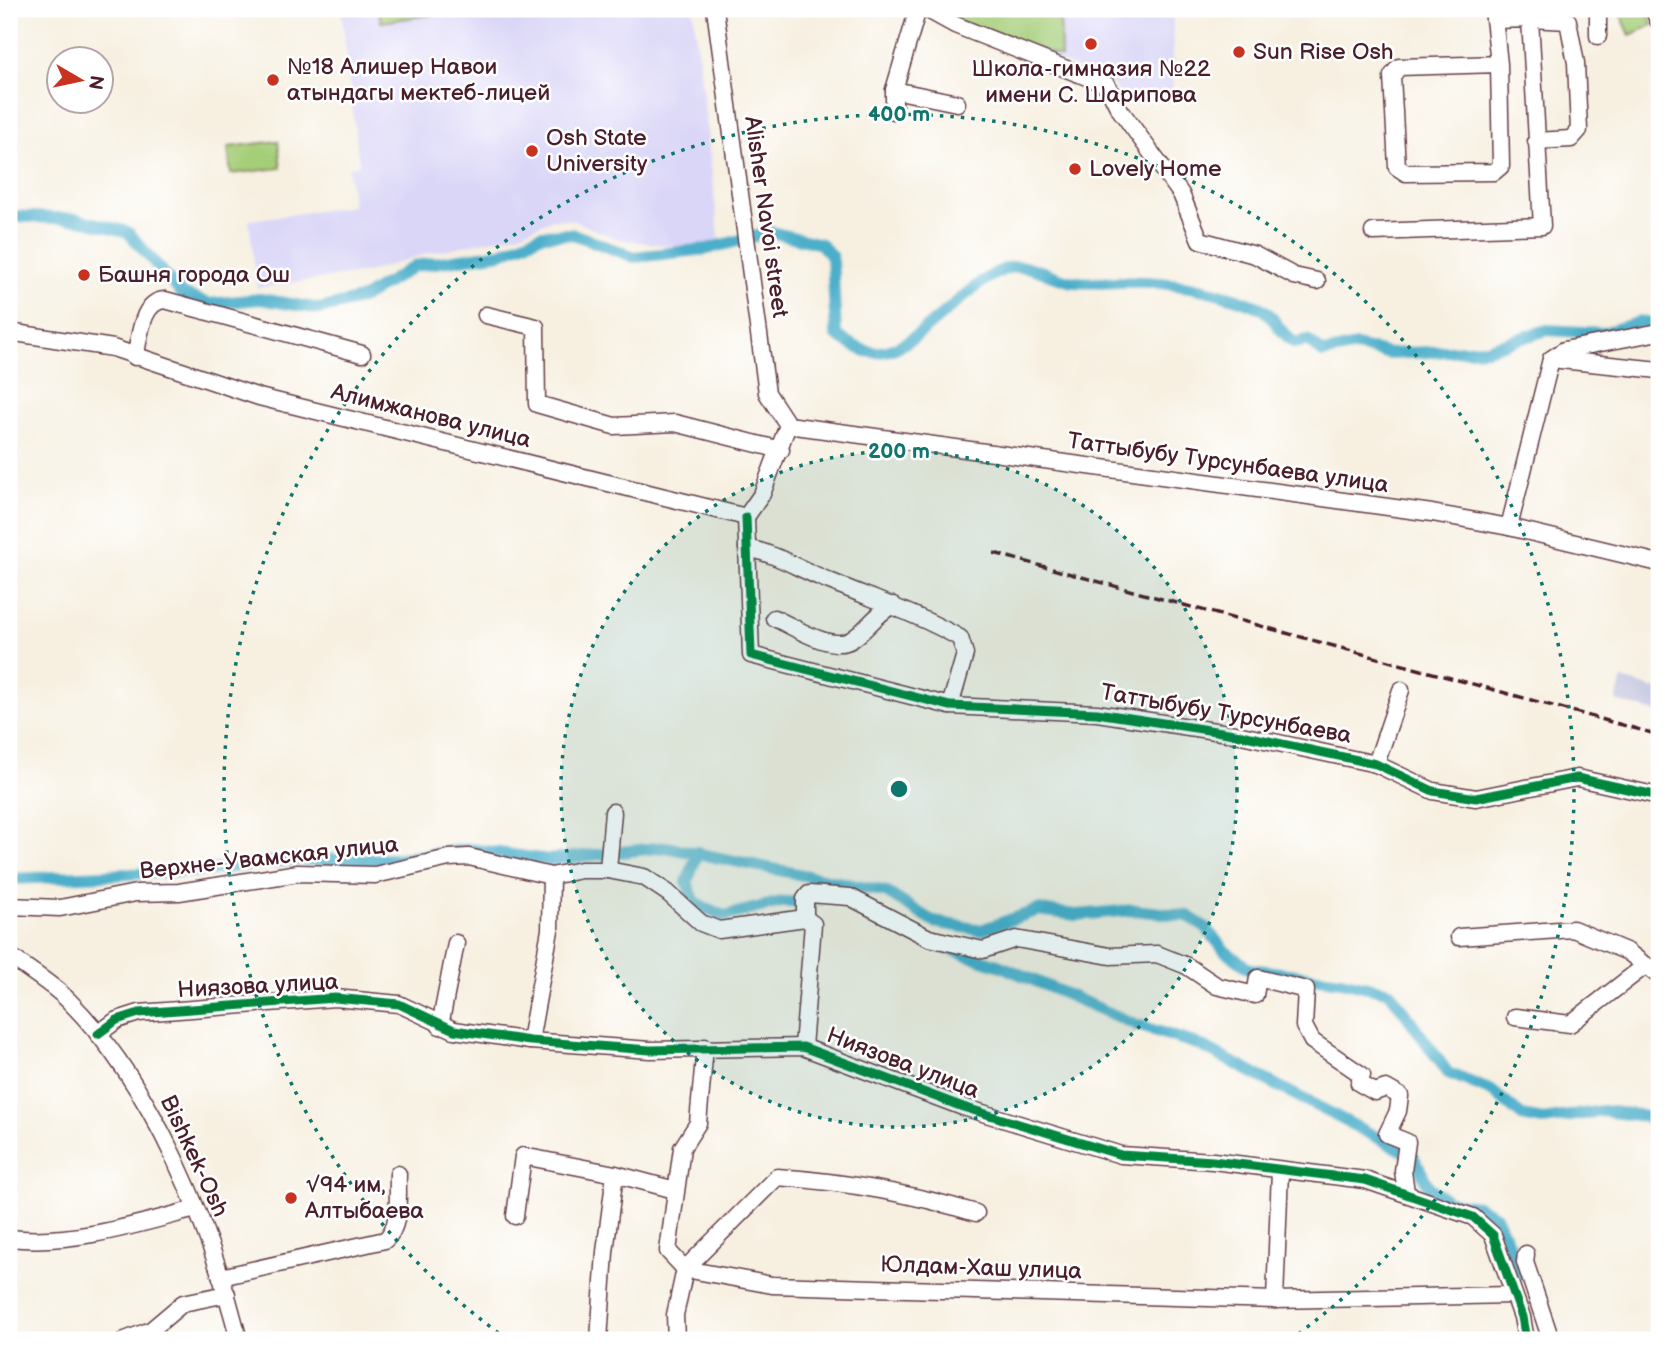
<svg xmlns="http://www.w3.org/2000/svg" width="1668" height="1349" viewBox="0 0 1668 1349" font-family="'Balsamiq Sans',sans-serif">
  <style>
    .built { fill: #dad6f7 }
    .industrial { fill: #c0c2dd }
    .green { fill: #a5ce79; stroke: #787652; stroke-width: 2 }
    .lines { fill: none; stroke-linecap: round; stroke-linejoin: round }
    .canal { stroke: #4baeca; stroke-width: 12 }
    .minor-casing { stroke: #643e46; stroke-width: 19 }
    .minor { stroke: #fff; stroke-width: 16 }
    .rail { stroke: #4a1f2b; stroke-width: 3.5; stroke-dasharray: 10 5; stroke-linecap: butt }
    .cycleway-casing { stroke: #fff; stroke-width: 13 }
    .cycleway { stroke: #00873e; stroke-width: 9 }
    .ring { fill: none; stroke: #0f766e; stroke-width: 3.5; stroke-dasharray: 3.5 7 }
    .poi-dot { fill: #c8321e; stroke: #fff; stroke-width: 2.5 }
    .labels { text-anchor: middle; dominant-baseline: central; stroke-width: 5; stroke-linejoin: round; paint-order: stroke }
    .poi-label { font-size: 23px; fill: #4a1f2b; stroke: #fff; text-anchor: start }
    .street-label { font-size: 23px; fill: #4a1f2b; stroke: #fff }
    .centre { fill: #0f766e; stroke: #fff; stroke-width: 3.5 }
    .ring-label { font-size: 21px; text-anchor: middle; font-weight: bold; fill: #0f766e; stroke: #fff; stroke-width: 5; stroke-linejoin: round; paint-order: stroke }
  </style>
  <rect width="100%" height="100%" fill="#fff"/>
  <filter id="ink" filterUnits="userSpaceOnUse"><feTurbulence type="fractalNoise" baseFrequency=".0143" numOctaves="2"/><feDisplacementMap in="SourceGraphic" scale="14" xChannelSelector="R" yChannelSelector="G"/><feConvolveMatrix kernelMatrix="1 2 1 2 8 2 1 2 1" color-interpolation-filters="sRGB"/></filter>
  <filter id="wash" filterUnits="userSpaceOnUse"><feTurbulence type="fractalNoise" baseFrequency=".00686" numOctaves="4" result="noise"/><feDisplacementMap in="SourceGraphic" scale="28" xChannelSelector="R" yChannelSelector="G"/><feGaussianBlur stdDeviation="1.57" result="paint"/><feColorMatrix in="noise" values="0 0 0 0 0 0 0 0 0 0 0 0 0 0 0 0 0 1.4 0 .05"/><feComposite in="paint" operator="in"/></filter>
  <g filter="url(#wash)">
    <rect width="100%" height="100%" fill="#f7f0e1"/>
    <g class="built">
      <polygon points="341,9 693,9 720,244 693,249 639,242 615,238 572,220 553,219 518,234 426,254 368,272 257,288 249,220 353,206 348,167 359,165"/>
      <polygon points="934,9 1173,9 1173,92 1123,98 1111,83"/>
    </g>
    <polygon class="industrial" points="1622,679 1659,690 1659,713 1616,701"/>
    <g class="green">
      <polygon points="379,9 451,9 451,12 381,22"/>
      <polygon points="937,9 1060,9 1061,57 952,19"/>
      <polygon points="1618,9 1646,9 1653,25 1630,35"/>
      <polygon points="278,141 281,168 231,174 228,147"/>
    </g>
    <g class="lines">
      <g class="canal">
        <path d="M9 216 78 219 128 232 182 294 209 304 260 299 320 309 363 298 415 266 501 253 542 235 573 234 634 257 707 249 771 232 821 244 832 257 836 335C849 343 864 354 880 352 921 348 965 282 1008 268 1030 261 1054 280 1075 282 1098 284 1122 281 1145 282 1184 284 1222 292 1259 307 1274 313 1279 335 1296 343L1307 340 1323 353 1356 346 1390 354 1487 349 1547 330 1602 333 1641 322 1659 323"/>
        <polyline points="698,852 687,882 695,903 724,916 781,902 811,902"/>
        <polyline points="9,879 203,871 288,860 393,859 471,849 548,860 666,847 886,892 934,922 981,930 1038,910 1076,915 1134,910 1188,916 1206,928 1225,951 1250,969 1341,981 1390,992 1448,1073 1492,1091 1522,1116 1543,1120 1602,1111 1646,1116 1659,1132"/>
        <polyline points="934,944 1001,966 1137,1025 1197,1044 1413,1156 1429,1187 1449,1202 1477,1206 1496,1216 1522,1274"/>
      </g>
    </g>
  </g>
  <g filter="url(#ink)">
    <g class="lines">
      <g class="minor-casing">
        <g id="minor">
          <polyline points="715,9 767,393 788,425"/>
          <polyline points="926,9 955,25 1107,85 1118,107 1181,194 1200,240 1255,255 1294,276 1317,281"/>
          <polyline points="1493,9 1499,64 1501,166 1494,172 1406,173 1397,167 1392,76 1399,67 1499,64"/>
          <polyline points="1653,9 1659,22"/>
          <polyline points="1530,19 1568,21 1576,63 1579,130 1571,139 1536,141"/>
          <polyline points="1598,36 1598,9"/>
          <polyline points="894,90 957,103"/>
          <polyline points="894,111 894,90 918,9"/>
          <polyline points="1373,232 1542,226 1530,19 1494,20"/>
          <polyline points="486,315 536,327 537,404 614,426 675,423 781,450"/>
          <polyline points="9,332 113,348 259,397 746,517 762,494 788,425"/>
          <path d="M135 357C140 338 141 301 165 300L362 354"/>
          <polyline points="1551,359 1564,350 1659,332"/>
          <polyline points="788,425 1432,513 1509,527 1659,563"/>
          <polyline points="746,517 751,655 950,706 1097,713 1241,735 1376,764 1433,791 1476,798 1577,778 1659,796"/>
          <polyline points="1509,527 1551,359 1659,370"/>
          <path d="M747 548C777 554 799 569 827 580 872 599 918 614 960 638L965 654 950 706"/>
          <path d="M774 618C793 626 831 652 851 640 867 630 874 615 893 605"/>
          <polyline points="1376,764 1401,690"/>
          <polyline points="608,870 613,812"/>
          <polyline points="9,906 60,908 136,893 179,892 298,873 375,875 449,858 469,857 551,876 581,870 608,870 644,877 668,893 701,923 719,930 805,918"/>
          <polyline points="805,918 805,899 809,894 850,897 929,938 983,950 1016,939 1110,956 1157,954 1187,966 1217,986 1255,995 1258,978 1306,990 1304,1026 1312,1041 1362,1075 1359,1083 1375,1092 1386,1088 1400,1096 1398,1111 1387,1134 1407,1142 1403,1171 1406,1192"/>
          <polyline points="1459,937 1573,929 1628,952 1659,976"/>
          <path d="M9 955C28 970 51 983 68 1000 153 1084 210 1226 239 1340"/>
          <polyline points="1515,1017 1570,1024 1646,965"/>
          <polyline points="440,1026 456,943"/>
          <polyline points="98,1034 117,1020 139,1013 335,998 399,1004 454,1030 530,1041 650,1050 803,1047 963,1107 1121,1155 1213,1161 1365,1180 1473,1217 1493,1235 1522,1317 1526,1340"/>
          <polyline points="530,1041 550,930 551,876"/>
          <polyline points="705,1047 698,1123 682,1148 668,1251 685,1269 772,1285 1275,1300 1512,1295"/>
          <polyline points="803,1047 813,924 805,918"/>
          <polyline points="515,1216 523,1156 615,1174 675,1190"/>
          <path d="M9 1238C72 1245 135 1225 195 1209"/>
          <polyline points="1526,1254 1525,1262 1551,1340"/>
          <path d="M221 1277 385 1240C402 1226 397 1194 398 1174"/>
          <polyline points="1275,1300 1280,1171"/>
          <polyline points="125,1340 151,1330 183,1303 227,1294"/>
          <polyline points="599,1340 605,1252 615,1174"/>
          <path d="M676 1340 675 1315 685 1269 777 1177C846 1182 910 1193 976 1213"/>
        </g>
      </g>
      <use href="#minor" class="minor"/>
      <polyline class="rail" points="994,553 1659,735"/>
      <g class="cycleway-casing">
        <g id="cycleway">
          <polyline points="746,517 751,655 950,706 1097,713 1241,735 1376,764 1433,791 1476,798 1577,778 1659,796"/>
          <polyline points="98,1034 117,1020 139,1013 335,998 399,1004 454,1030 530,1041 650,1050 803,1047 963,1107 1121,1155 1213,1161 1365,1180 1473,1217 1493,1235 1522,1317 1526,1340"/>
        </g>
      </g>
      <use href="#cycleway" class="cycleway"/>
    </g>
  </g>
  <circle cx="899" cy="789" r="338" fill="#0f766e" fill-opacity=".12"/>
  <g class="ring">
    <circle cx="899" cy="789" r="338"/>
    <path d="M507 1339A675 675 0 1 1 1291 1339"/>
  </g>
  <g class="poi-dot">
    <circle cx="1091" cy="44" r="7"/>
    <circle cx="1239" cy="52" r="7"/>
    <circle cx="273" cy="80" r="7"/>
    <circle cx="532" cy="151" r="7"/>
    <circle cx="1075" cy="169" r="7"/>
    <circle cx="84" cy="275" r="7"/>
    <circle cx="291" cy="1198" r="7"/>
  </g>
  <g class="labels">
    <g class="poi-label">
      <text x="1253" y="52">Sun Rise Osh</text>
      <text x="287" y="67">№18 Алишер Навои<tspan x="287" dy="26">атындагы мектеб-лицей</tspan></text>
      <text x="1091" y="69" text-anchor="middle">Школа-гимназия №22<tspan x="1091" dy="26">имени С. Шарипова</tspan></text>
      <text x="546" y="138">Osh State<tspan x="546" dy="26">University</tspan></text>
      <text x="1089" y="169">Lovely Home</text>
      <text x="98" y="275">Башня города Ош</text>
      <text x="305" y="1185">√94 им,<tspan x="305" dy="26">Алтыбаева</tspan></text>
    </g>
    <g class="street-label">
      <text transform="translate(766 217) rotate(82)">Alisher Navoi street</text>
      <text transform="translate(431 416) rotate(14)">Алимжанова улица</text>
      <text transform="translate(1228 463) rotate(8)">Таттыбубу Турсунбаева улица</text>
      <text transform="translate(1226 714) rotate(10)">Таттыбубу Турсунбаева</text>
      <text transform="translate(269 858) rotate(-6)">Верхне-Увамская улица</text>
      <text transform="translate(258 986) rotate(-3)">Ниязова улица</text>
      <text transform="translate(903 1063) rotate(21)">Ниязова улица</text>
      <text transform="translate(194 1156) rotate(65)">Bishkek-Osh</text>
      <text transform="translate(981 1268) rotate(2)">Юлдам-Хаш улица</text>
    </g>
  </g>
  <circle cx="899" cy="789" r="10" class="centre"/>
  <g class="ring-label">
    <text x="899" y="121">400 m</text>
    <text x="899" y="458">200 m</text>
  </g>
  <rect width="1668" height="1349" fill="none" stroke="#fff" stroke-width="35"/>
  <g transform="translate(80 80) rotate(99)"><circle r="33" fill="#ffffff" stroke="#b7a5aa" stroke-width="2"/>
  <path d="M0-5L12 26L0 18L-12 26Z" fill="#c8321e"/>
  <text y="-10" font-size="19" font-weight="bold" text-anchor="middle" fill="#4a1f2b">N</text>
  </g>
</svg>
